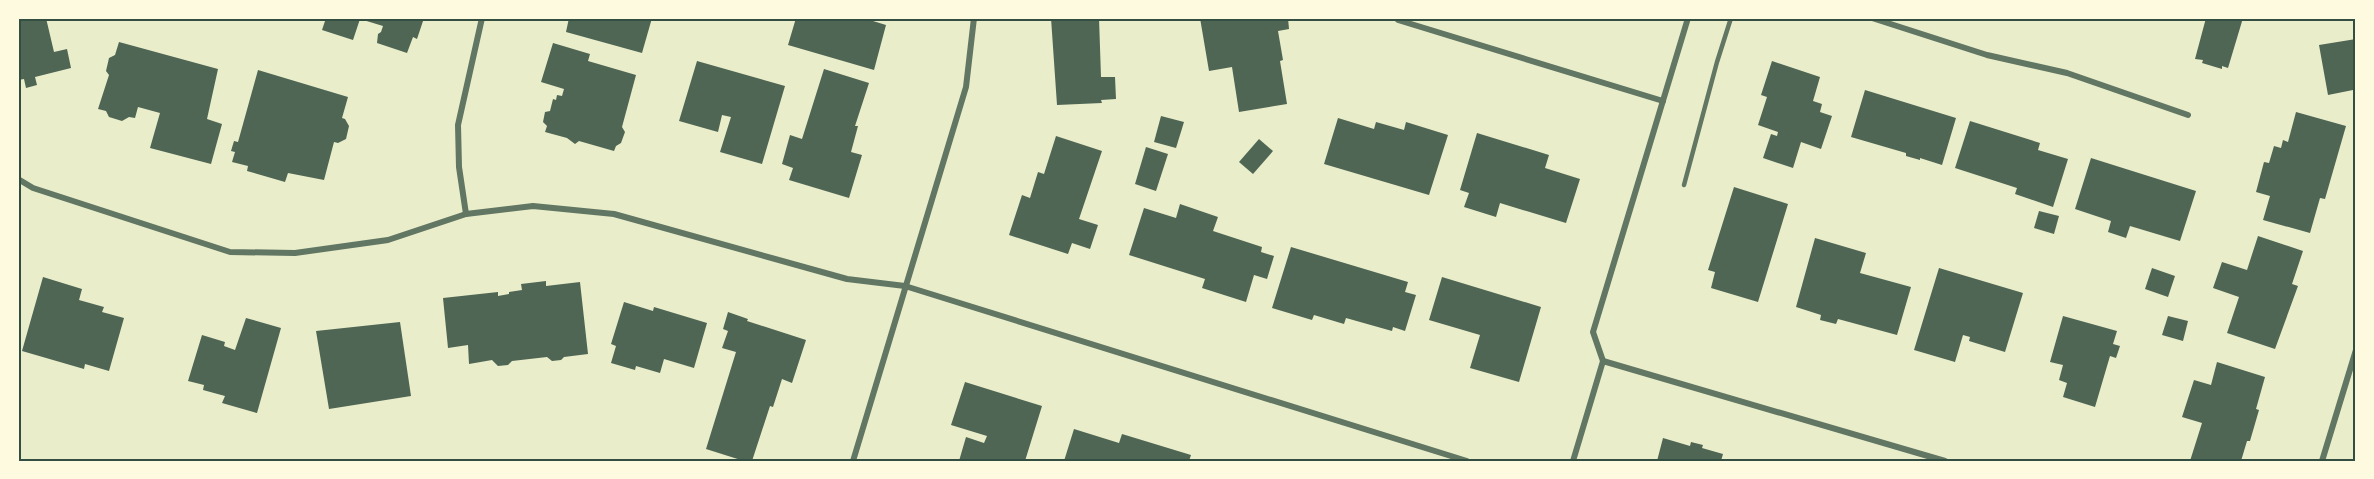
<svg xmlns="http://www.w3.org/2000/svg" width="2374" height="479" viewBox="0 0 2374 479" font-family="Montserrat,sans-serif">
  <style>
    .building { fill: #4f6655 }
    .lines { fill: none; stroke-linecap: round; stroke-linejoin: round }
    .service { stroke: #617663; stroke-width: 4.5 }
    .minor { stroke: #617663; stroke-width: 6 }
    .neatline { fill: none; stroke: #344e41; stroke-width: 2 }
  </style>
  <rect width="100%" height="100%" fill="#e9edc9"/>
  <g class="building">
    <polygon points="18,18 46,18 54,52 67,49 71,68 35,77 37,85 26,88 24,79 18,80"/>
    <polygon points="326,18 424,18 417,39 413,37 407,53 377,43 378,34 381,32 383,26 360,19 353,40 322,30"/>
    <polygon points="569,18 652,18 642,53 566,32"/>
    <polygon points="796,18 874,18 873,21 886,25 874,70 788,45"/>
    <polygon points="1051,18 1099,18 1101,77 1115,77 1116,99 1101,100 1102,103 1057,105"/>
    <polygon points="1200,18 1288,18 1289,29 1278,31 1283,60 1280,61 1287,104 1239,112 1232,67 1209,71"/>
    <polygon points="2206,18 2243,18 2228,68 2222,66 2222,69 2202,63 2203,60 2195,59"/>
    <polygon points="2356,39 2356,101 2355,102 2353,90 2328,95 2319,45"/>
    <polygon points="119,42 218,69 207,119 222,124 211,164 150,148 160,113 138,107 135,118 129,117 122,121 109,117 106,111 98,109 109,75 106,71 109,58 115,55"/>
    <polygon points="553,43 590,54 588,61 636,75 622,127 625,132 621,143 616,146 614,151 579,141 575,144 567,138 545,132 547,126 543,122 545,112 550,111 553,99 556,100 557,95 562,96 564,89 541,82"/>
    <polygon points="697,61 785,86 762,164 720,152 731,117 722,115 718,132 679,121"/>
    <polygon points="1772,61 1820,77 1813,101 1822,104 1820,112 1832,116 1821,149 1801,142 1793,168 1763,158 1771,134 1777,136 1778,132 1758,125 1767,97 1761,95"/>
    <polygon points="824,69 869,83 855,126 858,126 851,152 862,155 849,198 789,180 793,168 782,164 790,135 802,139"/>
    <polygon points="258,70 348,97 342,118 345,119 349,126 346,139 338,143 334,142 324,180 288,173 285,182 247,171 248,166 232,162 235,152 231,151 234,141 238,142"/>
    <polygon points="1865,90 1956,118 1942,165 1920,158 1920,160 1906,156 1906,153 1851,137"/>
    <polygon points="2296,112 2346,126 2325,199 2320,198 2310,233 2263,220 2270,196 2256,192 2264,162 2269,163 2274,146 2281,148 2283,140 2288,142"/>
    <polygon points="1161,116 1184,122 1176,148 1154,142"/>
    <polygon points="1338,118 1374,129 1376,122 1404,130 1406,122 1448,135 1429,195 1324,164"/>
    <polygon points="1970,121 2040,143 2038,150 2068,159 2053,207 2015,194 2017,188 1955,168"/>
    <polygon points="1477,133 1549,155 1545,168 1580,179 1566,223 1500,203 1496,217 1464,207 1469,193 1460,190"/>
    <polygon points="1056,136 1102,151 1079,219 1098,225 1090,249 1072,243 1068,254 1009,235 1022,195 1030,198 1038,172 1044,174"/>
    <polygon points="1259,139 1273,151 1253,174 1239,162"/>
    <polygon points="1146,147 1168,154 1156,191 1135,184"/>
    <polygon points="2091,158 2196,191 2180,241 2130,226 2126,238 2108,232 2111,221 2075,209"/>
    <polygon points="1734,187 1788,204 1758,302 1711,288 1715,272 1708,270"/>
    <polygon points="1180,204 1218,217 1213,231 1262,247 1261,252 1274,256 1267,279 1254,275 1246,302 1202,288 1205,279 1129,255 1144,208 1176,218"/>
    <polygon points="2039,211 2059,216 2054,234 2034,228"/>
    <polygon points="2258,236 2303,251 2292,284 2298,286 2275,349 2227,333 2239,297 2213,288 2222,262 2247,270"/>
    <polygon points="1815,238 1866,253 1860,273 1911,287 1897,335 1838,319 1836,324 1820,320 1821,315 1796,307"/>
    <polygon points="1291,247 1408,282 1405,292 1416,295 1405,331 1393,327 1392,331 1346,318 1344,324 1314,315 1312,320 1272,308"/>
    <polygon points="1939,268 2023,293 2005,352 1969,341 1970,337 1963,335 1955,362 1914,350"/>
    <polygon points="2152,268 2175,276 2168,297 2145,289"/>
    <polygon points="43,277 82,289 79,300 104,307 102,312 124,318 109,371 85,364 84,369 22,351"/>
    <polygon points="1442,277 1541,307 1519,382 1470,368 1480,335 1429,320"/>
    <polygon points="546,281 546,286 580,282 588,354 564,357 561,360 552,361 547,357 512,361 508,365 498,366 492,360 469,364 468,345 448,348 443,298 498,292 498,296 509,294 509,292 522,290 521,284"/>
    <polygon points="624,302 653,311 654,307 707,323 694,368 664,359 660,373 636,366 635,370 611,363 616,346 611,344"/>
    <polygon points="728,312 748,319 747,321 806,340 792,383 782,379 773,407 770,406 752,461 744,461 706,449 736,352 722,348 728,331 723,329"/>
    <polygon points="2063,316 2117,331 2113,344 2120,346 2116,358 2110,356 2095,407 2063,397 2067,383 2059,380 2063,365 2050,362"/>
    <polygon points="2168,316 2188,321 2183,341 2162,335"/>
    <polygon points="246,318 281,328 257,413 222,403 225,396 203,390 204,385 188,381 202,335 225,342 224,346 235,350"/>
    <polygon points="400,322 411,396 329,409 316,331"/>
    <polygon points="2217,362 2265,377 2256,409 2259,410 2250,441 2247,441 2241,461 2190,461 2202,423 2182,417 2194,380 2211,385"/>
    <polygon points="965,382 1042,406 1025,461 959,461 966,437 984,443 987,436 951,425"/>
    <polygon points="1074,429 1119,443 1122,434 1191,455 1189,461 1064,461"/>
    <polygon points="1663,438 1690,446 1691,442 1703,445 1702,448 1723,454 1721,461 1657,461"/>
  </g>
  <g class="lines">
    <polyline class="service" points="1684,185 1717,62 1731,18"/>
    <g class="minor">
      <polyline points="1872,18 1987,55 2067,73 2188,115"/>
      <polyline points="1398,20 1663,101"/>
      <polyline points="18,179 33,188 230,252 295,253 388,240 466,214 533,206 614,214 847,279 905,286 1467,461"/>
      <polyline points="466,214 459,167 458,125 482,18"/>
      <polyline points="1603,361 1945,461"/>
      <polyline points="853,461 966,87 974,18"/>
      <polyline points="1573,461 1603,361 1593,332 1688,18"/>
      <polyline points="2322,461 2356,350"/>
    </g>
  </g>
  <rect width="2374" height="479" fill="none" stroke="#fefae0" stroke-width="39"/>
  <rect x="20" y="20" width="2334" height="440" class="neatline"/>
</svg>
